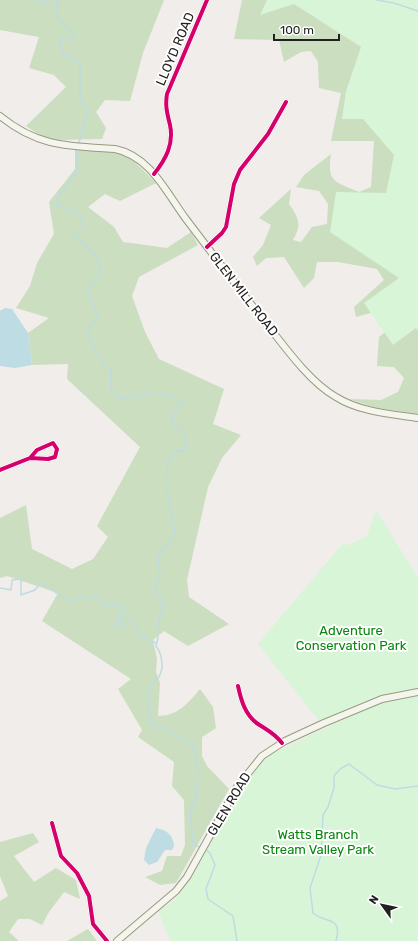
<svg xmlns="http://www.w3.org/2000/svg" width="418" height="941" viewBox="0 0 418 941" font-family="Rubik,sans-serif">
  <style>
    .forest { fill: #cbdebf }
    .park { fill: #d8f5d7 }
    .water { fill: #bddce3 }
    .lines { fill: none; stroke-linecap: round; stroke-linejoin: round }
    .stream { stroke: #bddce3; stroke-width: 1.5 }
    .street-casing { stroke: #c8c7c6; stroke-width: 6 }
    .secondary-casing { stroke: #9a9a80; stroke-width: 8 }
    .street { stroke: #fdfcfc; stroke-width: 4.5 }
    .secondary { stroke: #f4f5ec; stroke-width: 6 }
    .cycleway-casing { stroke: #fff; stroke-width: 6 }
    .cycleway { stroke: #d6006c; stroke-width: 4 }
    .labels { text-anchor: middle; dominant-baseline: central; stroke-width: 4; stroke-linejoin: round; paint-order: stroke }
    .street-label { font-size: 13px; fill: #212121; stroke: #fff }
    .park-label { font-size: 13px; fill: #08860e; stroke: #fff }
  </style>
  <rect width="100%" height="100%" fill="#f0edea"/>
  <g class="forest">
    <polygon points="0,0 164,0 143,53 130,101 105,100 96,112 106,128 102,139 57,140 41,136 26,126 66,87 54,75 29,68 39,37 0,30"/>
    <path d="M242 0H418V414L376 408 349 399 381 400 398 392 404 378 394 367 377 366 379 337 391 327 381 310 356 317 354 307 384 280 377 269 338 262H317L314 278 304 288 284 257 266 258 257 266 253 257 263 245 271 225 259 218 291 189 289 204C299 218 302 225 293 240L301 242 312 227 327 224 328 204 319 191 296 187 304 175 331 154C327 183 334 181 359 192L371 187 374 141H331L341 93 319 88 318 62 311 51 301 52 284 62 279 40 234 39Z"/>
    <path d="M75 146 123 150 156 183 120 201 105 194 88 207 114 227 123 242 167 248 191 232 198 245 139 277 132 296 145 332 159 359 224 389 213 424 241 435 222 458 208 487 187 580 189 597 229 624 188 646 164 631 153 640 157 659 156 672 160 683 158 716C178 716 188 703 200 689L213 707 216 728 202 737V756L207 766 229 789 176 883 160 885 145 877 162 871 167 856H181L185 845 184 800 172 786 174 762 138 737 142 730 118 689 131 679 42 621 58 593 7 576 0 578V518L26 505 32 549 72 569 93 559 108 537 97 526 140 447 67 379 68 364 32 365 28 333 49 318 16 308 30 286 37 263 54 234 49 202 75 169Z"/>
    <polygon points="33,833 39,842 14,856 34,882 56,868 76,880 80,899 64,892 49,912 42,925 30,919 18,919 9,932 19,941 0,941 0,901 8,896 0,876 0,842"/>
    <polygon points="88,929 97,941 67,941"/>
  </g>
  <g class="park">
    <polygon points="267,0 418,0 418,331 416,328 393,345 364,303 399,278 330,232 336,192 386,193 394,155 363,119 342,119 346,91 361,47 294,4 260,15"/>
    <polygon points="376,510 418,578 418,941 170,941 158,910 173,902 187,885 219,828 218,817 238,780 255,762 387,698 385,695 319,721 258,644 344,542 346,546 367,536"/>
  </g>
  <g class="water">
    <polygon points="5,308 12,309 28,333 32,365 15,368 0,366 0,311"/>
    <path d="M156 828C167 830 173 835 174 846L172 850H165L157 862 149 865 144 860 146 848Z"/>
  </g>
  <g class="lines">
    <g class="stream">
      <polyline points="37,0 58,6"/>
      <path d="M59 0V6L55 11C60 25 67 26 76 36L75 39 71 40 66 37 61 39 59 46 65 55 80 63V102L87 107 89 112C80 124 86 132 78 143"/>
      <polyline points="377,0 394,3 418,11"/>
      <path d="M76 150 78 170 60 194 56 204C73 213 79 205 84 228L74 235 97 256 102 275 94 280 87 290 97 316 96 319 89 327 88 335 104 366 111 369V390L120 399C148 395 158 387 184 403L173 414 172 422C182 431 191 437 184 451H176L167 462 168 496 175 534 158 556 160 575 155 585V590L162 597 163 603 157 630 158 638 156 646C162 654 165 669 158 678 156 680 152 682 151 685 146 697 149 711 151 723 168 728 179 738 194 746L198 773 196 798 190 814 193 844 199 847"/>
      <path d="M0 588 11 590 12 580 21 579V595L35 590 41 582 70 603 81 596 88 600 95 594 100 598 102 605C112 606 116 600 124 609L115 624 118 628H123L126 626 121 621 122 617C136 616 135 626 140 636L156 643"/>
      <polyline points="205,849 210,853 215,865 206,889 208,899 233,916 237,941"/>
      <path d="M336 941C343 916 326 924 313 913L310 888 321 855 323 815 328 807 334 788V776L340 769 349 764 377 785 395 789 418 786"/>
    </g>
    <g class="street-casing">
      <g id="street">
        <path d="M154 174C166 159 174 144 170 125 167 113 165 105 167 94L207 0"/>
        <polyline points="207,247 222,233 226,227 234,184 240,170 268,134 286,102"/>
        <polyline points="0,470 30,458 37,450 53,443 57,449 55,457 48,459 30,458"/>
        <path d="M238 686C241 700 245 715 258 724 267 730 274 733 282 743"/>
        <polyline points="52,823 61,856 77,873 89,896 93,924 107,941"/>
      </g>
    </g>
    <g class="secondary-casing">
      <g id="secondary">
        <path d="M0 116C38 147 68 146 115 149 150 156 166 192 186 219 211 252 236 285 262 318 282 343 308 381 336 397 360 412 391 414 418 418"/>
        <polyline points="117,941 176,891 187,877 237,787 262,756 285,741 324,723 382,699 418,692"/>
      </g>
    </g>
    <use href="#street" class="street"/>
    <use href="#secondary" class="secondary"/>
    <g class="cycleway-casing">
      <g id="cycleway">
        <path d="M154 174C166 159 174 144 170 125 167 113 165 105 167 94L207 0"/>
        <polyline points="207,247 222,233 226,227 234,184 240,170 268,134 286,102"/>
        <polyline points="0,470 30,458 37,450 53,443 57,449 55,457 48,459 30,458"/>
        <path d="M238 686C241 700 245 715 258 724 267 730 274 733 282 743"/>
        <polyline points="52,823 61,856 77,873 89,896 93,924 107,941"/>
      </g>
    </g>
    <use href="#cycleway" class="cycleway"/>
  </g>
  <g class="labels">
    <g class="street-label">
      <text transform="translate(175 49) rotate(-67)">LLOYD ROAD</text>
      <text transform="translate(244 294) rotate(52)">GLEN MILL ROAD</text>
      <text transform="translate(229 804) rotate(-59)">GLEN ROAD</text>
    </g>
    <g class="park-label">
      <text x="351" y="630">Adventure<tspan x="351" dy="15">Conservation Park</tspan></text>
      <text x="318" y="834">Watts Branch<tspan x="318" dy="15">Stream Valley Park</tspan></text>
    </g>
  </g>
  <g transform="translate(382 905) rotate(303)" stroke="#ffffff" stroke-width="3" paint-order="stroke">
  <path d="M0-3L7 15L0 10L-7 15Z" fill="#212121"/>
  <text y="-6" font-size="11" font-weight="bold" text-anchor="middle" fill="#212121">N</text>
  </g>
  <path d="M274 34v6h65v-6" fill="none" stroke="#212121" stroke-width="2"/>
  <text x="280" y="34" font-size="12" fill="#212121" stroke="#ffffff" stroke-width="3" paint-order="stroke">100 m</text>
</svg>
